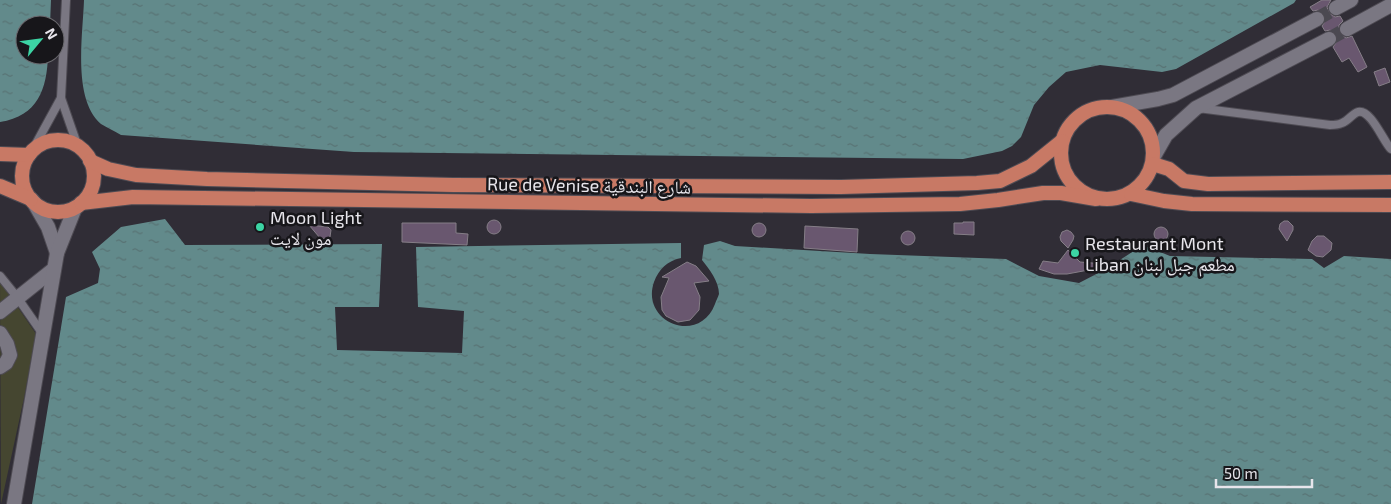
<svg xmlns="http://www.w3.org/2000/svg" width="1391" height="504" viewBox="0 0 1391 504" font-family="'Exo 2','Noto Naskh Arabic',sans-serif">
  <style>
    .park { fill: #454630 }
    .water { fill: url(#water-ripples) }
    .building { fill: #69576f; stroke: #857e87 }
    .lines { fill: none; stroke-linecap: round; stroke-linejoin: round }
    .minor-tunnel { stroke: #4b4951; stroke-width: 14; stroke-dasharray: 14 7; stroke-linecap: butt }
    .service-casing { stroke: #4e4b53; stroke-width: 10 }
    .minor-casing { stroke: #4e4b53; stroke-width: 16 }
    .primary-casing { stroke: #4e4b53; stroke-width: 16 }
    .service { stroke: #7a7782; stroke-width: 8 }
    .minor { stroke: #7a7782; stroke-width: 14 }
    .primary { stroke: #c87965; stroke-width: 14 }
    .poi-dot { fill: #3cd4a4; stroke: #17161a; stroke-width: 2 }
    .labels { text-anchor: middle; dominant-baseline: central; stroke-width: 5; stroke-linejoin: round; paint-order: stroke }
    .street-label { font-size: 18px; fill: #e7e5eb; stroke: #17161a }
    .poi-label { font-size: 18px; fill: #e7e5eb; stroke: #17161a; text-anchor: start }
  </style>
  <defs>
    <pattern id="water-ripples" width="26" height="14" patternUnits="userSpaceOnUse" patternTransform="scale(1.25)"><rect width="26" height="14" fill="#628a8b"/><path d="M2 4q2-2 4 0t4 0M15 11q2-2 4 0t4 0" fill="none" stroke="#587273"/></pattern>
  </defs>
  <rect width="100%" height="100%" fill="#302d36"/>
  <polygon class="park" points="0,281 36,334 24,398 1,504"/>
  <g class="water">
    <path d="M0 0H51L50 25H25V55H48C47 89 38 116 0 122Z"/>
    <path d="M84 0H1296L1294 3 1176 69 1162 72 1100 65 1066 72 1049 87 1034 105 1021 137 1012 146 1002 151 963 159 354 152 121 135C115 131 107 128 101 124 72 99 83 34 84 0Z"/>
    <path d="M165 219 185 245 382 244 379 307H335L337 350 462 353 464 311 418 307 416 247 681 243V258C667 261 659 269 654 282 640 322 699 346 715 304 716 301 718 297 719 294 719 281 709 269 702 260L704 245 720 241 735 246 870 254 1006 259 1039 276 1079 283 1106 269 1143 245 1170 256 1312 259 1324 268 1344 256 1391 259V504H32L66 297 98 283 100 269 92 252 121 227Z"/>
  </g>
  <g class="building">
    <polygon points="1322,0 1331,0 1327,7 1329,13 1335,17 1340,16 1343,21 1339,25 1339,33 1346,38 1352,36 1367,67 1358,72 1349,58 1342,62 1333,47 1338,40 1336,35 1330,30 1325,31 1322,26 1326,20 1324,15 1318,10 1313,11 1310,7"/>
    <polygon points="1385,68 1390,82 1379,86 1374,72"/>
    <circle cx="494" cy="227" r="7"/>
    <polygon points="1284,221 1288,221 1293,226 1293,230 1287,241 1279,229 1280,224"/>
    <polygon points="963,222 974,222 974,235 954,234 954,223 963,223"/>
    <polygon points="402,223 456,223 456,233 468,234 467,245 402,242"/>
    <circle cx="759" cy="230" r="7"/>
    <polygon points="309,225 328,227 331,230 330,237 326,239 320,238"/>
    <polygon points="805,226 858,229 857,252 804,248"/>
    <circle cx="1161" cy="234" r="7"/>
    <polygon points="1067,230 1071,232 1074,236 1073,240 1068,248 1061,241 1060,237 1062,232"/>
    <circle cx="908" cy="238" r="7"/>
    <polygon points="1317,236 1324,236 1332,243 1331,250 1323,257 1316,256 1308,250 1312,241"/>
    <polygon points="1068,250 1080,262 1105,264 1105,267 1067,274 1054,274 1039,269 1043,261 1058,263"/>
    <polygon points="687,262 696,266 709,281 694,283 700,297 699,310 690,320 678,322 666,316 662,310 661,297 669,278 662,277"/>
  </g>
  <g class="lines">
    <g class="minor-tunnel">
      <polyline points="1317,19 1336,8"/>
      <polyline points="1329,39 1347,29"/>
    </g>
    <g class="service-casing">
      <g id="service">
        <polyline points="66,0 61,98 78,147"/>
        <path d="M1198 108 1330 125C1333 125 1338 125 1342 123 1348 121 1352 114 1358 112 1371 109 1383 141 1391 149"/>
        <polyline points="32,151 61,98"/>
        <polyline points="0,276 17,297 42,333"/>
      </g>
    </g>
    <g class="minor-casing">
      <g id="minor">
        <polyline points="1336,8 1351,0"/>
        <polyline points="1347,29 1391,5"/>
        <polyline points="1112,107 1158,99 1173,95 1317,19"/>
        <polyline points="1154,156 1166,135 1196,108 1329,39"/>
        <polyline points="33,201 48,227 57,253"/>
        <polyline points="0,312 54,269"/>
        <polyline points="0,333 7,344 10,355 6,363 0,367"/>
        <polyline points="14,504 57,253 75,208"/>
      </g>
    </g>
    <g class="primary-casing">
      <g id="primary">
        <circle cx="1107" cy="153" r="46"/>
        <circle cx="58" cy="176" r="36"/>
        <polyline points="0,154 29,155"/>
        <polyline points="90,161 108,169 136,175 207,179 453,185 841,187 977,183 1000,181 1031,166 1062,141"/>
        <polyline points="1153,164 1169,169 1184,181 1208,184 1391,182"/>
        <polyline points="0,186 31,199"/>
        <polyline points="1131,194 1164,201 1192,204 1391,205"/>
        <polyline points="81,203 133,197 811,206 960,204 998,200 1043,193 1061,193 1096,199"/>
      </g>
    </g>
    <use href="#service" class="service"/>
    <use href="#minor" class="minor"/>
    <use href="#primary" class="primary"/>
  </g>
  <g class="poi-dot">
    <circle cx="260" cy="227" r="5"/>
    <circle cx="1075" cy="253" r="5"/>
  </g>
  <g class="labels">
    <g class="street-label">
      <text transform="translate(589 185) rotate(1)">Rue de Venise شارع البندقية</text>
    </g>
    <g class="poi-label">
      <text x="270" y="217">Moon Light<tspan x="270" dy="21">مون لايت</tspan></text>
      <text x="1085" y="243">Restaurant Mont<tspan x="1085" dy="21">Liban مطعم جبل لبنان</tspan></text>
    </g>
  </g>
  <g transform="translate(40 40) rotate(61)"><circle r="24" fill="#17161a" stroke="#6a696e"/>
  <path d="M0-4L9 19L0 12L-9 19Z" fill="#3cd4a4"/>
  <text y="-8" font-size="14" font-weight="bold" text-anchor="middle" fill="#e7e5eb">N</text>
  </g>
  <path d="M1216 479v8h96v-8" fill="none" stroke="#e7e5eb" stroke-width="2.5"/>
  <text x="1224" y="479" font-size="15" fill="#e7e5eb" stroke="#17161a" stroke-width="4" paint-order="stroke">50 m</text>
</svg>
